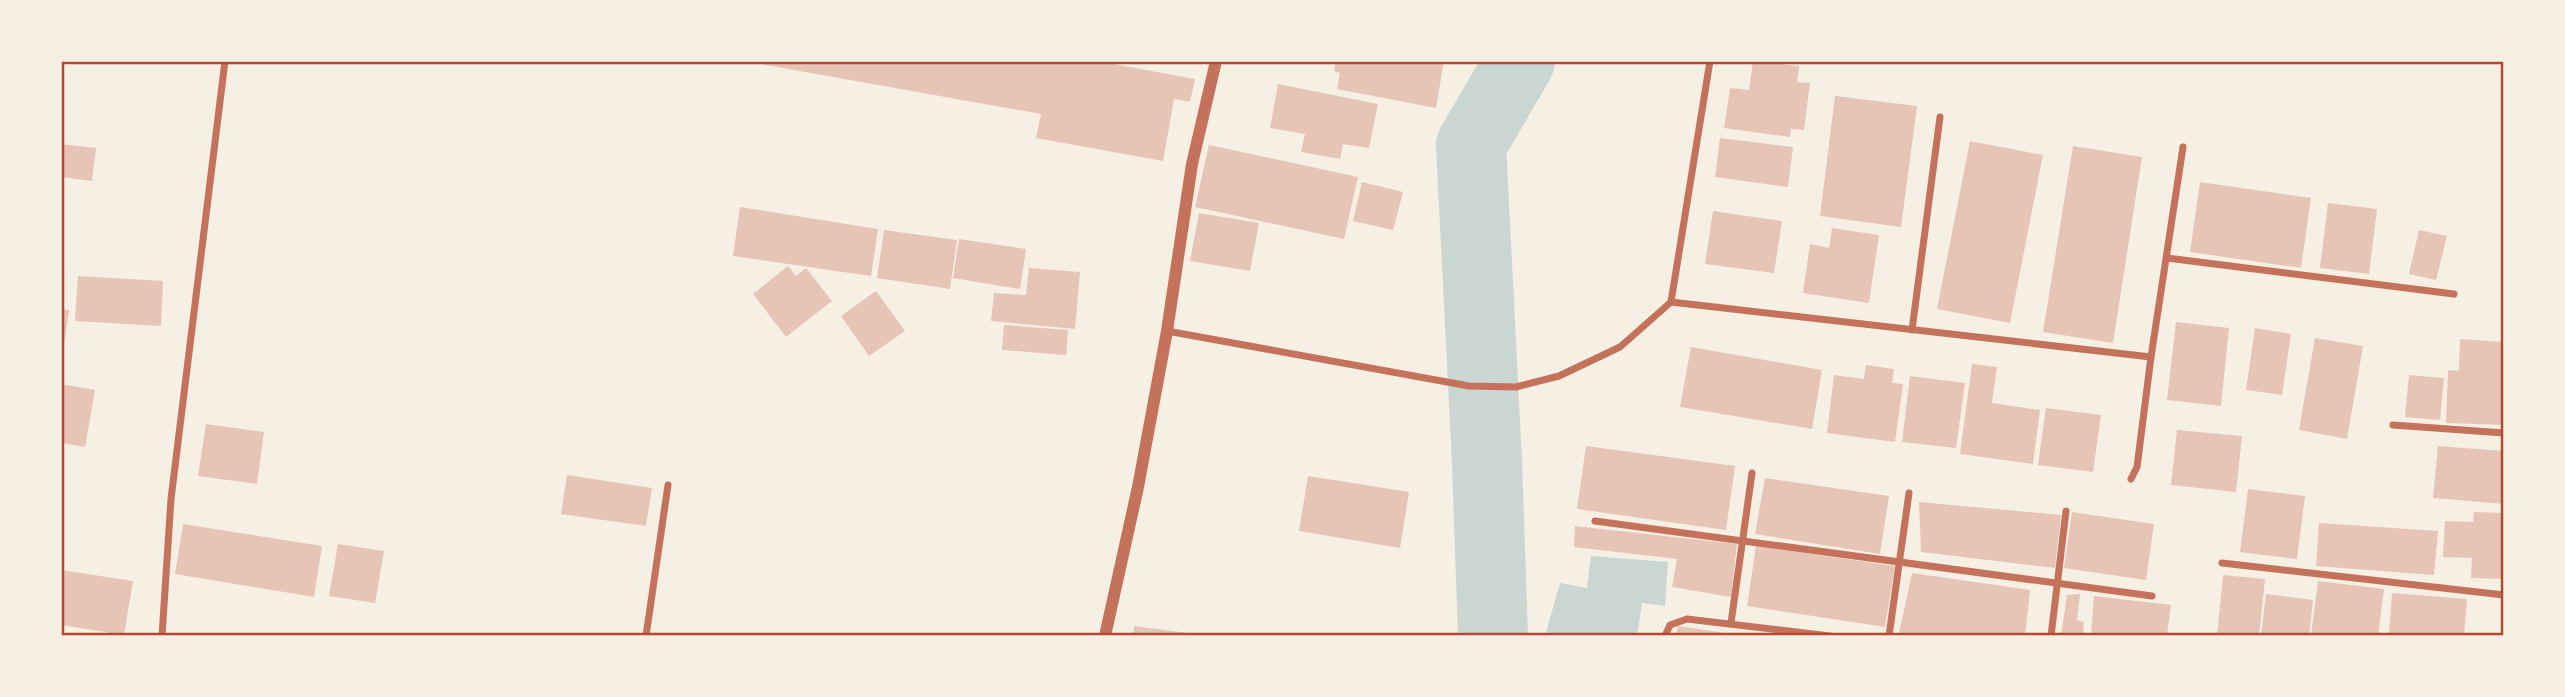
<svg xmlns="http://www.w3.org/2000/svg" width="2565" height="697" viewBox="0 0 2565 697" font-family="Raleway,sans-serif">
  <style>
    .water { fill: #c9d6d2 }
    .lines { fill: none; stroke-linecap: round; stroke-linejoin: round }
    .river { stroke: #c9d6d2; stroke-width: 70 }
    .building { fill: #e6c5b7 }
    .minor { stroke: #c5725c; stroke-width: 7 }
    .tertiary { stroke: #c5725c; stroke-width: 12 }
    .neatline { fill: none; stroke: #b5482f; stroke-width: 2.5 }
  </style>
  <rect width="100%" height="100%" fill="#f6efe4"/>
  <polygon class="water" points="1591,556 1668,562 1665,606 1642,603 1637,636 1545,636 1560,583 1587,588"/>
  <g class="lines">
    <polyline class="river" points="1493,636 1487,462 1471,145 1520,61"/>
  </g>
  <g class="building">
    <polygon points="761,61 1097,61 1195,79 1190,102 1174,99 1163,161 1036,138 1041,114 761,64"/>
    <polygon points="1336,61 1444,61 1436,108 1337,89 1340,73 1334,71"/>
    <polygon points="1753,61 1799,66 1797,82 1810,83 1804,130 1791,129 1790,137 1724,128 1730,88 1749,90"/>
    <polygon points="1278,84 1378,104 1369,148 1343,144 1340,159 1301,152 1305,134 1270,128"/>
    <polygon points="1835,96 1917,106 1901,227 1820,216"/>
    <polygon points="1720,138 1793,147 1788,187 1715,177"/>
    <polygon points="1970,141 2043,155 2010,323 1937,309"/>
    <polygon points="61,144 96,148 92,181 61,177"/>
    <polygon points="1209,145 1358,177 1344,239 1195,207"/>
    <polygon points="2073,146 2142,157 2113,343 2043,332"/>
    <polygon points="1362,182 1403,192 1393,230 1353,221"/>
    <polygon points="2200,182 2311,198 2301,268 2190,252"/>
    <polygon points="2328,203 2377,209 2369,274 2320,268"/>
    <polygon points="740,207 878,229 871,276 733,256"/>
    <polygon points="1713,211 1782,221 1774,273 1705,264"/>
    <polygon points="1199,213 1259,223 1250,271 1190,261"/>
    <polygon points="1832,228 1879,235 1869,303 1803,293 1810,244 1829,248"/>
    <polygon points="884,230 957,240 950,289 877,278"/>
    <polygon points="2419,230 2447,236 2436,280 2409,274"/>
    <polygon points="959,239 1026,249 1020,289 953,278"/>
    <polygon points="788,266 796,276 806,268 832,301 786,337 753,294"/>
    <polygon points="1029,268 1080,272 1075,329 991,321 994,293 1026,295"/>
    <polygon points="78,276 163,281 161,326 75,321"/>
    <polygon points="876,291 905,331 869,356 841,316"/>
    <polygon points="61,309 69,310 63,351 61,351"/>
    <polygon points="2176,322 2229,328 2221,406 2167,400"/>
    <polygon points="1004,325 1068,330 1066,355 1002,350"/>
    <polygon points="2255,328 2291,334 2282,395 2246,390"/>
    <polygon points="2315,338 2363,346 2347,439 2299,430"/>
    <polygon points="2460,339 2504,342 2504,425 2446,423 2448,370 2459,371"/>
    <polygon points="1691,347 1822,370 1812,429 1680,407"/>
    <polygon points="1972,364 1997,367 1992,403 2040,410 2033,464 1960,454"/>
    <polygon points="1866,365 1894,369 1892,383 1903,384 1895,442 1827,433 1834,375 1864,379"/>
    <polygon points="2409,375 2444,378 2440,420 2405,417"/>
    <polygon points="1910,376 1965,383 1956,448 1902,442"/>
    <polygon points="61,384 95,390 85,447 61,443"/>
    <polygon points="2046,408 2101,415 2093,472 2038,465"/>
    <polygon points="206,424 264,432 257,484 198,476"/>
    <polygon points="2177,430 2242,436 2236,492 2171,485"/>
    <polygon points="1586,446 1735,466 1726,530 1577,509"/>
    <polygon points="2438,446 2504,451 2504,504 2433,498"/>
    <polygon points="567,475 652,488 646,526 561,514"/>
    <polygon points="1308,476 1409,492 1400,548 1299,531"/>
    <polygon points="1765,478 1889,496 1880,554 1755,534"/>
    <polygon points="2248,489 2305,496 2297,559 2240,552"/>
    <polygon points="1919,502 2061,515 2055,568 1921,552"/>
    <polygon points="2072,512 2154,524 2146,580 2064,568"/>
    <polygon points="2474,512 2504,513 2504,579 2471,578 2472,558 2443,557 2445,521 2473,522"/>
    <polygon points="2319,523 2438,531 2434,575 2316,566"/>
    <polygon points="183,524 322,546 314,597 175,574"/>
    <polygon points="1575,526 1737,544 1731,597 1672,587 1677,559 1574,547"/>
    <polygon points="338,544 384,551 375,603 329,596"/>
    <polygon points="1756,546 1895,566 1885,627 1747,606"/>
    <polygon points="61,570 133,581 124,635 61,625"/>
    <polygon points="1912,573 2030,590 2025,636 1922,636 1899,633"/>
    <polygon points="2223,575 2265,579 2259,636 2217,636"/>
    <polygon points="2318,581 2384,589 2378,636 2311,636"/>
    <polygon points="2392,593 2467,599 2464,636 2389,633"/>
    <polygon points="2080,594 2077,620 2084,622 2083,636 2061,636 2067,595"/>
    <polygon points="2266,594 2313,600 2309,636 2261,636"/>
    <polygon points="2094,596 2171,605 2167,635 2148,633 2148,636 2091,636"/>
    <polygon points="1134,626 1188,633 1188,636 1133,636"/>
    <polygon points="1678,626 1732,634 1732,636 1676,636"/>
  </g>
  <g class="lines">
    <g class="minor">
      <polyline points="2167,258 2454,294"/>
      <polyline points="1671,302 2151,357 2183,147"/>
      <polyline points="1912,330 1940,117"/>
      <polyline points="1167,331 1469,386 1516,387 1559,376 1620,347 1671,302 1710,61"/>
      <polyline points="2393,425 2504,433"/>
      <polyline points="2131,479 2137,467 2151,357"/>
      <polyline points="1595,521 2152,596"/>
      <polyline points="2222,563 2504,595"/>
      <polyline points="1731,623 1752,473"/>
      <polyline points="162,636 171,499 225,61"/>
      <polyline points="646,636 668,485"/>
      <polyline points="1665,636 1670,625 1687,619 1830,636"/>
      <polyline points="1889,636 1909,493"/>
      <polyline points="2051,636 2066,511"/>
    </g>
    <polyline class="tertiary" points="1105,636 1138,487 1167,331 1192,164 1216,61"/>
  </g>
  <rect width="2565" height="697" fill="none" stroke="#f6efe4" stroke-width="126"/>
  <rect x="63" y="63" width="2439" height="571" class="neatline"/>
</svg>
